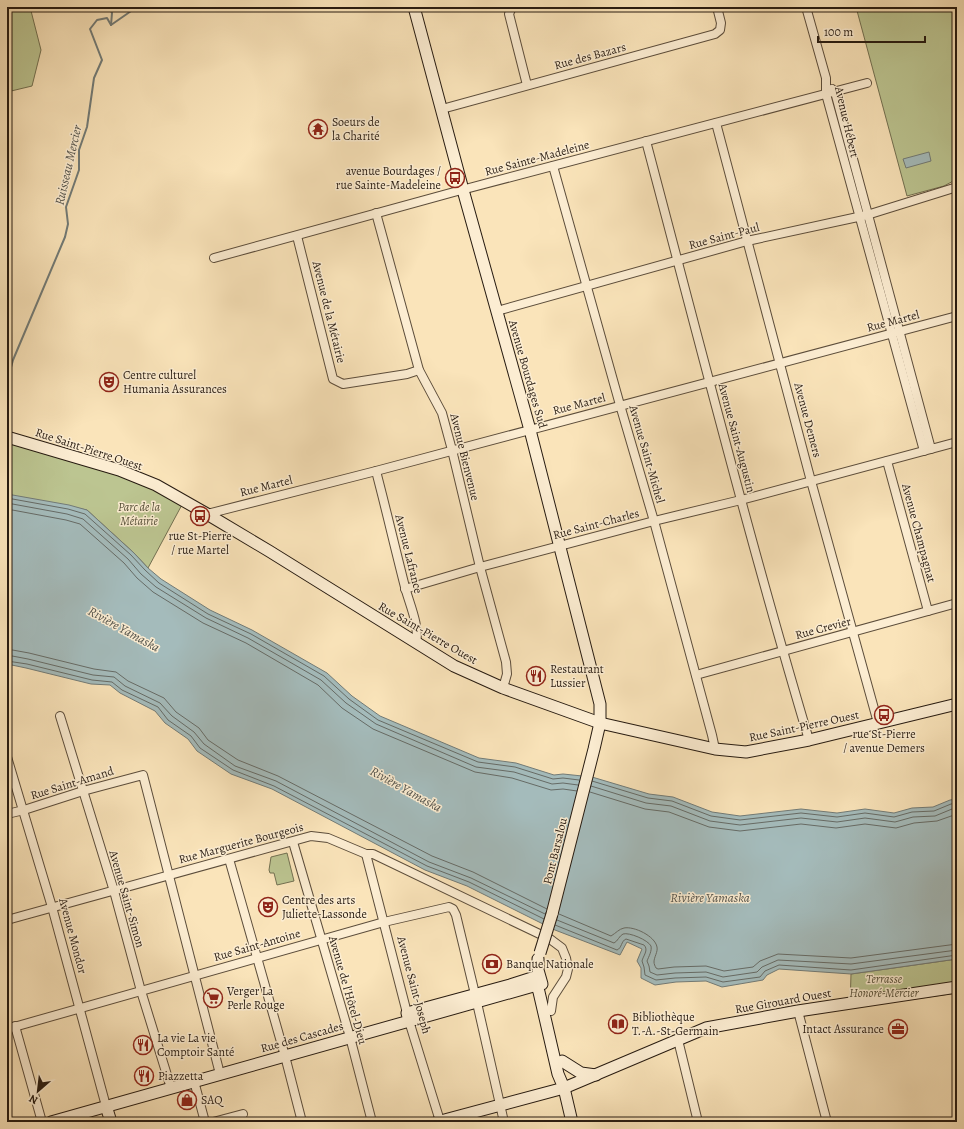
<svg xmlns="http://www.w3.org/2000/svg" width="964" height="1129" viewBox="0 0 964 1129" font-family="Alegreya,serif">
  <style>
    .green { fill: #bcc591; stroke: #727051 }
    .water { fill: #a4bbbb; stroke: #727b77 }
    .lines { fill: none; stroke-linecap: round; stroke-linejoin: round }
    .shore { stroke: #666b66; stroke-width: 1 }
    .stream { stroke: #727b77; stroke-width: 2 }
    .street-casing { stroke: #5c4d3b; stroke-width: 10 }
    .secondary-casing { stroke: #271b11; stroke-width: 13 }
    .street { stroke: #fcedd2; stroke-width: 8 }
    .secondary { stroke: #fcedd2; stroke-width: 11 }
    .secondary-bridge-casing { stroke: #271b11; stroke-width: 13; stroke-linecap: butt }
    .secondary-bridge { stroke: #fcedd2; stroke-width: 11 }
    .labels { text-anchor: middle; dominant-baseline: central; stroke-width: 3; stroke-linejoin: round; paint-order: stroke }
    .street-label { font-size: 12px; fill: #271b11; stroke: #fcedd2 }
    .poi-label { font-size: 12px; fill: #271b11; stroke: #fcedd2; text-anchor: start }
    .park-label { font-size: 12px; font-style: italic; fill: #544e37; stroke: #fcedd2 }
    .water-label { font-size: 13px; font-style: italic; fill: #53534c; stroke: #fcedd2 }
  </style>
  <rect width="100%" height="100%" fill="#fae4ba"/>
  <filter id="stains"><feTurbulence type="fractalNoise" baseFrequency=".005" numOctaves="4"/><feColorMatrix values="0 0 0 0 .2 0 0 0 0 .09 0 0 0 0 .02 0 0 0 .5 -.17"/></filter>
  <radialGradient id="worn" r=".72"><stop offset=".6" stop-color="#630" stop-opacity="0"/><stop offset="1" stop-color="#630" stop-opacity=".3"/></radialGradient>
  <g class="green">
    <polygon points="15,7 30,7 41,50 32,86 7,92 7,9"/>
    <polygon points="856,7 957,7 957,179 944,186 907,196"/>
    <polygon points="7,437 82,459 184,501 148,568 134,553 87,510 7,495"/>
    <polygon points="287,853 294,881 277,885 274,873 270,873 269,870 271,857"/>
    <polygon points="957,959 957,993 850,1008 851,974"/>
  </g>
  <g class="water">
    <polygon points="929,152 931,161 906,168 903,159"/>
    <polygon points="7,494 69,505 87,510 134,553 148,568 161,579 210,610 252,630 327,673 352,696 380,716 479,758 516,763 554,775 563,774 592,777 649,794 673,797 712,812 740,816 801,809 837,813 865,809 894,813 912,808 933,807 950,800 957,799 957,959 851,974 779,969 767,975 763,980 722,987 706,981 676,982 655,985 641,978 641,968 637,961 642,949 627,942 620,955 555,930 467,886 425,870 272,789 231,774 197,751 188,739 165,723 155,711 120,693 110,685 91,684 26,668 7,664"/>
  </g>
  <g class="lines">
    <g class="shore">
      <polyline points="7,498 68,509 85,514 131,555 145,570 159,583 208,614 251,634 324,676 349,699 378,720 478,762 515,767 553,779 563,778 579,780"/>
      <polyline points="7,503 67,514 83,519 128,559 141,574 156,587 206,618 248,638 321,680 346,703 376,724 476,767 514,772 552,784 563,783 578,785"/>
      <polyline points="7,509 66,520 80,524 124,563 137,578 153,592 203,623 246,643 318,685 342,708 373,729 475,772 512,778 551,790 563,789 577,791"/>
      <polyline points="7,649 29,653 94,669 116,672 128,681 164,698 176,712 199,728 208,740 238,760 278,776 432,856 473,872 547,909"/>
      <polyline points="7,655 28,659 93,675 114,677 125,686 160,703 172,716 194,732 204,744 235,766 276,781 429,862 471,878 545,914"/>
      <polyline points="7,661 27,664 92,680 112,682 122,690 158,707 168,720 191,736 200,748 233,770 274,786 427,866 469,882 544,919"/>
      <polyline points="592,781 648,798 672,801 711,816 740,820 801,813 837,817 865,813 894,817 912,812 934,811 951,804 957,803"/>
      <polyline points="591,786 646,803 671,806 710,821 740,825 801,818 837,822 865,818 895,822 913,817 935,816 952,809 957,808"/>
      <polyline points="590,792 645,809 669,812 709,827 740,831 801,824 836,828 865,824 896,828 914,823 937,821 957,814"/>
      <path d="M559 914 611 936C616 933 619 929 624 928 634 926 655 936 657 947 658 952 654 957 654 962 654 964 655 966 656 968L658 969 674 967 706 966 724 971 753 967 760 961 778 954 851 958 957 944"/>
      <path d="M557 920 614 943C618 941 619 936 623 934 629 932 648 940 651 946 652 951 649 956 647 961L649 966 650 972 657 975 675 973 706 972 723 977 757 972 762 967 778 960 851 964 957 950"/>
      <path d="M555 925 617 950C622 948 621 941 626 939L644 945C649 950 643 956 642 961L644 967 645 975 656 980 675 978 706 977 723 982 760 977 765 971 779 965 851 970 957 955"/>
    </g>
    <g class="stream">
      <polyline points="109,7 112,13 111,25"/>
      <polyline points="7,382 13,360 65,237 68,224 66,207 79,170 79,150 87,127 94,78 102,60 90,29 97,20 107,18 111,25 134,9 136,7"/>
    </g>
    <g class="street-casing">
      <g id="street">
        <polyline points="512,7 509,14 527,85"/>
        <polyline points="806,7 826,78 826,94 924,451"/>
        <polyline points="832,89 835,92 931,449"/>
        <polyline points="442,109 715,34 720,30 721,23 717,7"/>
        <polyline points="716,123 811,481 878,723"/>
        <path d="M646 141C699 341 750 542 809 740"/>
        <polyline points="553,166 620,405 654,521 712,735 715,749"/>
        <polyline points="376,213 419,370 442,413 452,450 480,567 506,662 507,674 503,688"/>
        <polyline points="297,236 333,379 343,384 407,374 419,370"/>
        <polyline points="214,258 454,192 867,83"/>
        <polyline points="497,311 747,241 867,215 957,187"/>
        <polyline points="887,461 928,611"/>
        <path d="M376 471C386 509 395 548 405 587 409 603 420 626 416 643"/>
        <polyline points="207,514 376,471 957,316"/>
        <polyline points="405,589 480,567 654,521 741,500 957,442"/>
        <polyline points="696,675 957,603"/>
        <polyline points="60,716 114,891 141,991 171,1088"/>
        <polyline points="7,757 52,907 106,1106"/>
        <polyline points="7,814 24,810 83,791 143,775 220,1074"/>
        <polyline points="293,842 350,1037 372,1122"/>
        <polyline points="366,854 407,1013"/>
        <polyline points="229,859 285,1056 302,1122"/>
        <polyline points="7,920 311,836 328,838 366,854 373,854 550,939 562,948 566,958 568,969 566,977 553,997 551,1011"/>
        <polyline points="798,1011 827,1122"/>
        <polyline points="409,1021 440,1121"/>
        <polyline points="15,1026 42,1122"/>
        <polyline points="7,1029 384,922 449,907 453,909 456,915 475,994 504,1122"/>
        <polyline points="678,1040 698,1122"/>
        <polyline points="194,1081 205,1122"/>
        <polyline points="213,1122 243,1114"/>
      </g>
    </g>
    <g class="secondary-casing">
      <g id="secondary">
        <polyline points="414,7 463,190 530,430 600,704 600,723 594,749 552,914"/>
        <polyline points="7,437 119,470 156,485 207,514 269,551 454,666 503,688 600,723 715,749 746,752 809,740 957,704"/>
        <polyline points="538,959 538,970 542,984"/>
        <polyline points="535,980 539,992 558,1074 564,1088 572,1122"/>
        <polyline points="562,1061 581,1073 596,1075"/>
        <polyline points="106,1106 111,1122"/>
        <polyline points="51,1122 537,985 540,980 535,977 510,985 407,1013 409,1021"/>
        <polyline points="437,1122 564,1088 706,1028 798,1011 957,987"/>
      </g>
    </g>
    <use href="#street" class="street"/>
    <use href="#secondary" class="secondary"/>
    <g class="secondary-bridge-casing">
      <polyline id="secondary-bridge" points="540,953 552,914"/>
    </g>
    <use href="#secondary-bridge" class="secondary-bridge"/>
  </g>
  <defs>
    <g id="temple-ring" transform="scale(1)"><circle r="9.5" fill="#fcedd2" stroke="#8f2418" stroke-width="1.5"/><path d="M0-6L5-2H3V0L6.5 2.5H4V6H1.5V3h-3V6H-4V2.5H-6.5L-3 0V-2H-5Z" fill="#8f2418"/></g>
    <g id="bus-ring" transform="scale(1)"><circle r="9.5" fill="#fcedd2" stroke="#8f2418" stroke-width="1.5"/><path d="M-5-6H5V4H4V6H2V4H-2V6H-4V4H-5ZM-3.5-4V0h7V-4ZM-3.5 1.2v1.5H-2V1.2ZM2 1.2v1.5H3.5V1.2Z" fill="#8f2418"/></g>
    <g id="theatre-ring" transform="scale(1)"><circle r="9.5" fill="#fcedd2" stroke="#8f2418" stroke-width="1.5"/><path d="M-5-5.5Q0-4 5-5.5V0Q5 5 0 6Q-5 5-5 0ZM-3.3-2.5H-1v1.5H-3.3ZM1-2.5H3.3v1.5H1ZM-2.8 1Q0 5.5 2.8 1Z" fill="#8f2418"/></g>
    <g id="restaurant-ring" transform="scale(1)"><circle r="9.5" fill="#fcedd2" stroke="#8f2418" stroke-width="1.5"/><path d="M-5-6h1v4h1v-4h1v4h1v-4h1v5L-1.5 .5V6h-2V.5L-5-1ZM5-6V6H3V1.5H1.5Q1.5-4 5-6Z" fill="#8f2418"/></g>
    <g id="bank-ring" transform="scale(1)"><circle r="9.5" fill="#fcedd2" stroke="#8f2418" stroke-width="1.5"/><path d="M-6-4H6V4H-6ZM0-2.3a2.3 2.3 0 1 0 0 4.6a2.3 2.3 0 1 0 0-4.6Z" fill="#8f2418"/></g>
    <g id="supermarket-ring" transform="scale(1)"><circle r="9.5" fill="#fcedd2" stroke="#8f2418" stroke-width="1.5"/><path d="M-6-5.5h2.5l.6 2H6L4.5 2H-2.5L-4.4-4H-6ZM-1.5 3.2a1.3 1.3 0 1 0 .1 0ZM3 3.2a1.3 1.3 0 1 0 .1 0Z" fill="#8f2418"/></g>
    <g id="library-ring" transform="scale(1)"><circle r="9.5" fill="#fcedd2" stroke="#8f2418" stroke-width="1.5"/><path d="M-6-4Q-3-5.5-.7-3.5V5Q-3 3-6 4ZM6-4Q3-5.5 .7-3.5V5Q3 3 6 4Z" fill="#8f2418"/></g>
    <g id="office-ring" transform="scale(1)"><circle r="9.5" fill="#fcedd2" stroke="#8f2418" stroke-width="1.5"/><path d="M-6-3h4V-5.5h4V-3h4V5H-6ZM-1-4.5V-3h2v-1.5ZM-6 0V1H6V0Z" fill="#8f2418"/></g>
    <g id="shop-ring" transform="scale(1)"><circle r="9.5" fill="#fcedd2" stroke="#8f2418" stroke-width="1.5"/><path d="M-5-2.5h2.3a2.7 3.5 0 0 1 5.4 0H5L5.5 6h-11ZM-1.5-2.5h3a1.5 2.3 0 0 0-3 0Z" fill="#8f2418"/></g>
  </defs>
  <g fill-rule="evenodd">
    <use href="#temple-ring" x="318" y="129"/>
    <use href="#bus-ring" x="455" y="178"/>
    <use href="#theatre-ring" x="109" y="382"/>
    <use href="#bus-ring" x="200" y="516"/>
    <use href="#restaurant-ring" x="536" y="676"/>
    <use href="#bus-ring" x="884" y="715"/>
    <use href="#theatre-ring" x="268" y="907"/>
    <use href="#bank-ring" x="492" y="964"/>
    <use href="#supermarket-ring" x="213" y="998"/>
    <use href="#library-ring" x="618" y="1024"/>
    <use href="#office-ring" x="898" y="1029"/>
    <use href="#restaurant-ring" x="143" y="1045"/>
    <use href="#restaurant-ring" x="144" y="1076"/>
    <use href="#shop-ring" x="187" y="1100"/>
  </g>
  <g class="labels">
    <g class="street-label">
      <text transform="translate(590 56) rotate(-15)">Rue des Bazars</text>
      <text transform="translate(847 122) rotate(77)">Avenue Hébert</text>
      <text transform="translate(537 158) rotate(-15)">Rue Sainte-Madeleine</text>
      <text transform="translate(724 236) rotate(-15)">Rue Saint-Paul</text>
      <text transform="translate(329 312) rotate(76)">Avenue de la Métairie</text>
      <text transform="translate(893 321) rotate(-15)">Rue Martel</text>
      <text transform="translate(528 374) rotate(74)">Avenue Bourdages Sud</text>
      <text transform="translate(579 404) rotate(-15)">Rue Martel</text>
      <text transform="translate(808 420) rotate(75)">Avenue Demers</text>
      <text transform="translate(737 438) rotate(75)">Avenue Saint-Augustin</text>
      <text transform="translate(89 449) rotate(18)">Rue Saint-Pierre Ouest</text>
      <text transform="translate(647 454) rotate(74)">Avenue Saint-Michel</text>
      <text transform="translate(465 457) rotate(76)">Avenue Bienvenue</text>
      <text transform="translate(266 486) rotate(-14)">Rue Martel</text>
      <text transform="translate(596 524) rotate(-15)">Rue Saint-Charles</text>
      <text transform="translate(919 533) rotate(75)">Avenue Champagnat</text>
      <text transform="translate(409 554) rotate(76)">Avenue Lafrance</text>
      <text transform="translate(823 628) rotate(-15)">Rue Crevier</text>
      <text transform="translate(428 633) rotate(30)">Rue Saint-Pierre Ouest</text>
      <text transform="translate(804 726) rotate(-12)">Rue Saint-Pierre Ouest</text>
      <text transform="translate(72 783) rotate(-17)">Rue Saint-Amand</text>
      <text transform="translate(241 843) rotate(-15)">Rue Marguerite Bourgeois</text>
      <text transform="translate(555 851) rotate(-76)">Pont Barsalou</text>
      <text transform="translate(127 899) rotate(74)">Avenue Saint-Simon</text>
      <text transform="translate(73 936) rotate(75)">Avenue Mondor</text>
      <text transform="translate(257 945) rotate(-16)">Rue Saint-Antoine</text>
      <text transform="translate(414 985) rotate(75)">Avenue Saint-Joseph</text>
      <text transform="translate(348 990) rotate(74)">Avenue de l'Hôtel-Dieu</text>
      <text transform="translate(783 1001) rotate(-10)">Rue Girouard Ouest</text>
      <text transform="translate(302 1037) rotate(-16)">Rue des Cascades</text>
    </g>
    <g class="poi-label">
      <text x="332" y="122">Soeurs de<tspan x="332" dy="14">la Charité</tspan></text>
      <text x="441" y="171" text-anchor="end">avenue Bourdages /<tspan x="441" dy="14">rue Sainte-Madeleine</tspan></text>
      <text x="123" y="375">Centre culturel<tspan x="123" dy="14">Humania Assurances</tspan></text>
      <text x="200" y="536" text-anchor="middle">rue St-Pierre<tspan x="200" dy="14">/ rue Martel</tspan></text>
      <text x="550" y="669">Restaurant<tspan x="550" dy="14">Lussier</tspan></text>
      <text x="884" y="734" text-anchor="middle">rue St-Pierre<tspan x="884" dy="14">/ avenue Demers</tspan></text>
      <text x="282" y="900">Centre des arts<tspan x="282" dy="14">Juliette-Lassonde</tspan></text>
      <text x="506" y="964">Banque Nationale</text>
      <text x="227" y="991">Verger La<tspan x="227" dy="14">Perle Rouge</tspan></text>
      <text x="632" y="1017">Bibliothèque<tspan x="632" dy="14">T.-A.-St-Germain</tspan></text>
      <text x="884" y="1029" text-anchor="end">Intact Assurance</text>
      <text x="157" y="1038">La vie La vie<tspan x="157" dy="14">Comptoir Santé</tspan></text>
      <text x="158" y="1076">Piazzetta</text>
      <text x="201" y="1100">SAQ</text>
    </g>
    <g class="park-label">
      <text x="139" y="507">Parc de la<tspan x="139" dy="14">Métairie</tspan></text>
      <text x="884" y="979">Terrasse<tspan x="884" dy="14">Honoré-Mercier</tspan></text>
    </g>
    <g class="water-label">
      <text transform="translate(68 165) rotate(-77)">Ruisseau Mercier</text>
      <text transform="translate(124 629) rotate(29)">Rivière Yamaska</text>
      <text transform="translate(406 789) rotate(29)">Rivière Yamaska</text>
      <text x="710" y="897">Rivière Yamaska</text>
    </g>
  </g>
  <rect width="964" height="1129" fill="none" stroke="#fae4ba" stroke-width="24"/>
  <rect x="8" y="8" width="948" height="1113" fill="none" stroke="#271b11" stroke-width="2"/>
  <rect x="12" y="12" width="940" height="1105" fill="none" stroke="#271b11"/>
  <g transform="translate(38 1091) rotate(208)" stroke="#fcedd2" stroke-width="3" paint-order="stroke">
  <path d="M0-3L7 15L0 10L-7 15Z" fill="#271b11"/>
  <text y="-6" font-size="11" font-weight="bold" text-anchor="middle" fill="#271b11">N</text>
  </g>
  <path d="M818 36v6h107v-6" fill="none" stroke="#271b11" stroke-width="2"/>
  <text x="824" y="36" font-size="12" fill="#271b11" stroke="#fcedd2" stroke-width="3" paint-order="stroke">100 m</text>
  <rect width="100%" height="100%" filter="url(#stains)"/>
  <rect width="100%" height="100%" fill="url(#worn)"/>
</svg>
